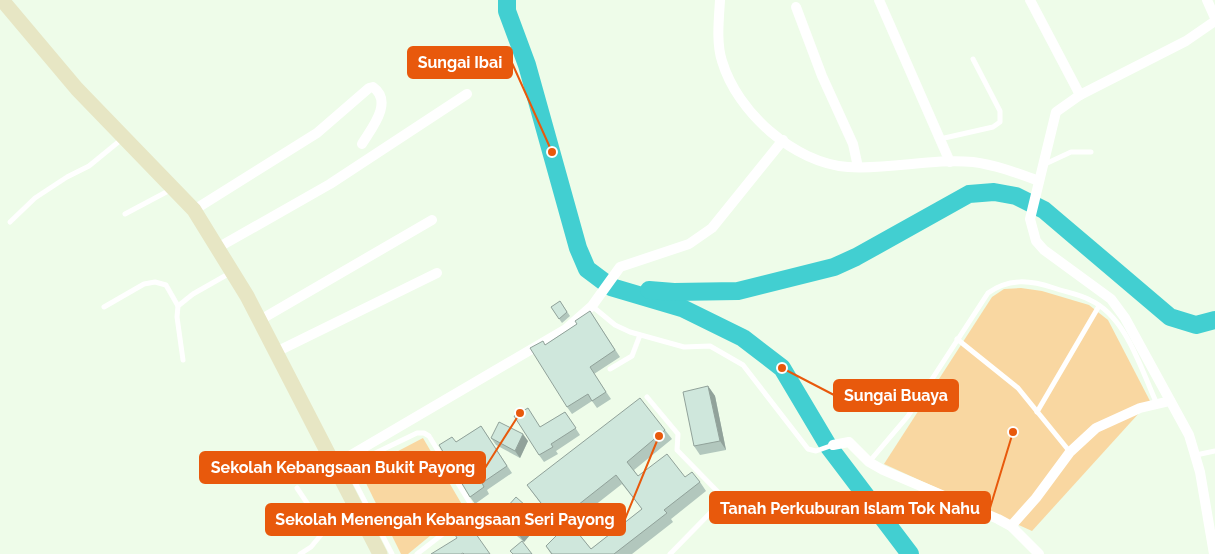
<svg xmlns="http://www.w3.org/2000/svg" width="1215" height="554" viewBox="0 0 1215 554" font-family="Raleway,sans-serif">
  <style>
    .green { fill: #f9d7a1 }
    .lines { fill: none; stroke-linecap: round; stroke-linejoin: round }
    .river { stroke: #42cfd1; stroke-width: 18 }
    .service { stroke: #fff; stroke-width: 5 }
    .minor { stroke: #fff; stroke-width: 10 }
    .secondary { stroke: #e7e6c4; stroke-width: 15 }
    .wall { fill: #b2c7bd; fill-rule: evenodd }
    .shaded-wall { fill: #91a29a }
    .building { fill: #cfe7dc; stroke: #91a29a; fill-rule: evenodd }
    .leader { fill: none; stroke: #e8590c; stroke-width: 2 }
    .callout-dot { fill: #e8590c; stroke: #fff; stroke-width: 2 }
    .callout { fill: #e8590c; stroke: #e8590c; stroke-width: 2 }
    .callout-label { font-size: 16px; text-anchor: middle; font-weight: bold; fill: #fff }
  </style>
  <rect width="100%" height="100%" fill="#eefce9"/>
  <g class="green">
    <polygon points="1021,288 1042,291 1089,305 1108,320 1150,401 1032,531 884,464 992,297 1004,289"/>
    <polygon points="423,438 464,508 408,554 401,554 360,471"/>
  </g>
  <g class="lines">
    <g class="river">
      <polyline points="507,0 507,11 527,65 578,248 587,269 611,287 682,308 743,338 782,368 829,447 910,554"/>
      <polyline points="649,290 674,292 738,291 834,267 856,257 969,194 994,192 1016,196 1044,210 1170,317 1196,325 1215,320"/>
    </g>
    <g class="service">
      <polyline points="940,139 993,127 1000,122 1000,111 973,59"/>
      <polyline points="1043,165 1071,152 1091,152"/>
      <polyline points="125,214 172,189"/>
      <polyline points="10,222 35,198 67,177 89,166 122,139"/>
      <polyline points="592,306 615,325 630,332 684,347 710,346 743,365 808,449 816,451 833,445"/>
      <polyline points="104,307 144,284 155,282 166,285 178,306"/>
      <polyline points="957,339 1018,388 1070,452"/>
      <polyline points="183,360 177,317 178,306 193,294 230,273"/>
      <polyline points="610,369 632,356 640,335"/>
      <polyline points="647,397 678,434 677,450 718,492 719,499 716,507 670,554"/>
      <polyline points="1037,412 1099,306"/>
      <polyline points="1196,455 1215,451"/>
      <path d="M869 462 908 416 988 293C1009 278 1030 280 1054 288 1065 292 1079 294 1090 300 1127 317 1141 370 1157 404"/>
      <polyline points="347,467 392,554"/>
      <polyline points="338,471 417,433 424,433 429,436 470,503 466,516 417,554"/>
      <polyline points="297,488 325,530"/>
      <polyline points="300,554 311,547 325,530 357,516"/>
    </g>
    <g class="minor">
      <path d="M720 0C719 18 716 43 722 61 737 112 794 163 848 167 890 170 932 158 973 162 996 165 1017 173 1039 181"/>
      <polyline points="879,0 950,162"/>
      <polyline points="1030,0 1080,95"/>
      <polyline points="1207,0 1215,18"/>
      <polyline points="796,7 822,76 853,144 858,167"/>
      <path d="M194 210 317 133 369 88 373 87C394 102 371 129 362 144"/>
      <polyline points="219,247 330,184 467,94"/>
      <polyline points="260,320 432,220"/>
      <polyline points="276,352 437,273"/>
      <polyline points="833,445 849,442 869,462 883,470 998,519 1011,526 1039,554"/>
      <polyline points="334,465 566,329 592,306 620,267 689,244 712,228 783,140"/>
      <polyline points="1011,526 1036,498 1070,452 1096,428 1140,408 1170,401"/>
      <polyline points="1214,554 1200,472 1189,435 1125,318 1111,299 1044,250 1036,241 1030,219 1056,112 1080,95 1186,41 1215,21"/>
    </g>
    <polyline class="secondary" points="2,0 77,89 194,210 247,296 380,554"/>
  </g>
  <g class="wall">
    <polygon points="560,301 570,316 562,323 551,307"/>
    <polygon points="590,311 620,357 594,374 611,399 597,408 592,401 572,414 567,407 545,345 577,324"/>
    <polygon points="708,386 715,396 726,450 700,455 694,446"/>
    <polygon points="565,412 580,435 556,451 558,454 544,462 539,455 541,427"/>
    <polygon points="481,426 512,473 487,490 489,494 475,504 470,497 456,442"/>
    <path d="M665 430 672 439 634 470 638 476 685 477 700 482 706 491 671 519 673 522 632 554H551L546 546 561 531 527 485ZM622 484 642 509 591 549 571 524Z"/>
    <polygon points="491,438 528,441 520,458 496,445"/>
    <polygon points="498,517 541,522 524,542 503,524"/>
  </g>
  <g class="shaded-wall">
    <polygon points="708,386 715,396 726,450 720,441"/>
    <polygon points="523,434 528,441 520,458 515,451"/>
    <polygon points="536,515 541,522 524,542 519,535"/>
  </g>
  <g class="building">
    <polygon points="560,301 567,312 559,319 551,307"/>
    <polygon points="590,311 615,350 590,367 606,392 592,401 588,394 567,407 530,348 543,341 545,345 577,324 575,321"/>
    <polygon points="708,386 720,441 694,446 683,392"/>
    <path d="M640 398 665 430 627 462 638 476 667 454 685 477 692 472 700 482 664 510 667 513 614 554H552L546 546 562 530 527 485ZM616 475 642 509 591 549 564 516Z"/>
    <polygon points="528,408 540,427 565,412 576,428 551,444 553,447 539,455 514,416"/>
    <polygon points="499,422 523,434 515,451 491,438"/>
    <polygon points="481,426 507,466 482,483 484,487 470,497 439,445 452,437 456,442"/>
    <polygon points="516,497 536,515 519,535 498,517"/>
    <polygon points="464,525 467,530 471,527 490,554 464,554 463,553 461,554 431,554 457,538 454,533"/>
    <polygon points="522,541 532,554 513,554 510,551"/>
  </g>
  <path class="leader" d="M552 152L512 63M782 368L834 395M520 413L485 468M1013 432L990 508M659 436L625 519"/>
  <g class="callout-dot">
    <circle cx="552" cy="152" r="5"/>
    <circle cx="782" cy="368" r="5"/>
    <circle cx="520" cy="413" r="5"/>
    <circle cx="1013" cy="432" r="5"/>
    <circle cx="659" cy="436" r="5"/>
  </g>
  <g class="callout">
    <rect x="408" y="47" width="104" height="31" rx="5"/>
    <rect x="834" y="380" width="124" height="31" rx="5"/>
    <rect x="200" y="452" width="285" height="31" rx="5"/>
    <rect x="710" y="492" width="280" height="31" rx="5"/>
    <rect x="266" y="504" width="359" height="31" rx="5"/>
  </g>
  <g class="callout-label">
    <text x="460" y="68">Sungai Ibai</text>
    <text x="896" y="401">Sungai Buaya</text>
    <text x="343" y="473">Sekolah Kebangsaan Bukit Payong</text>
    <text x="850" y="514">Tanah Perkuburan Islam Tok Nahu</text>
    <text x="445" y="525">Sekolah Menengah Kebangsaan Seri Payong</text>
  </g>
</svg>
